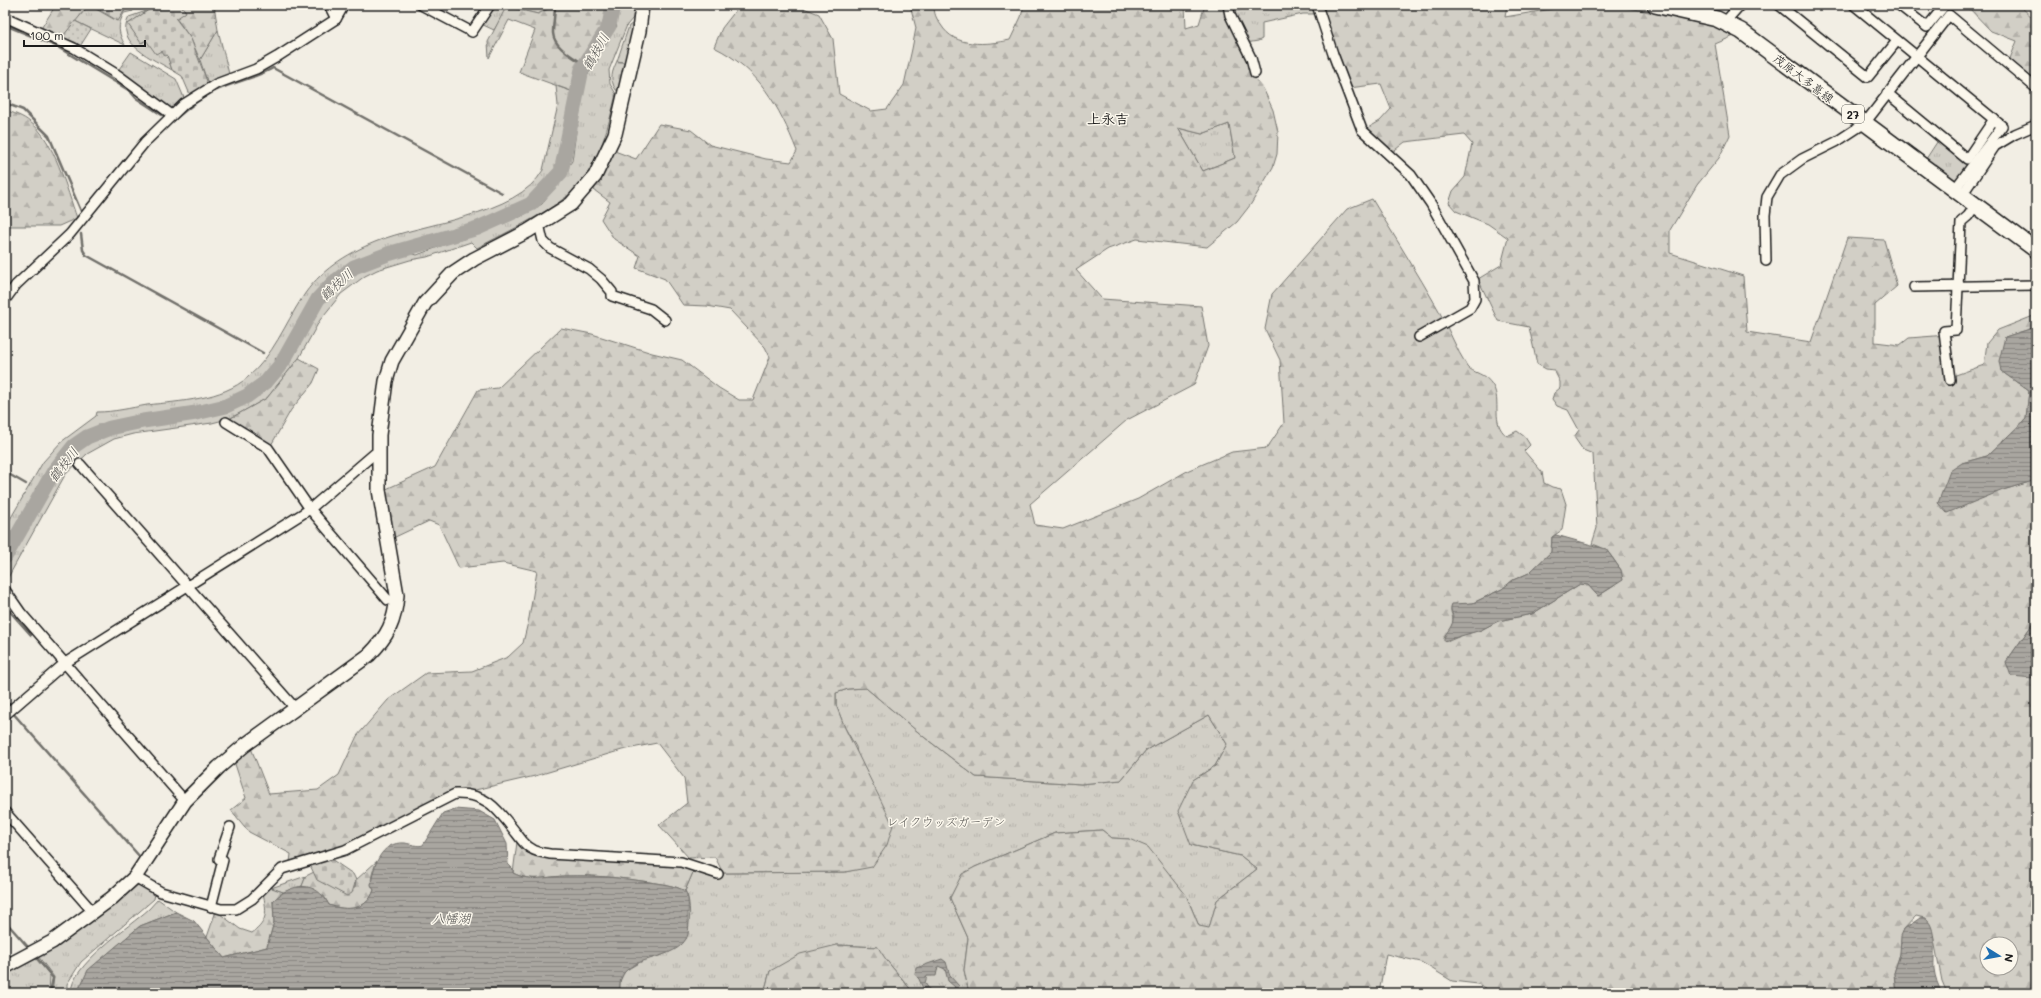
<svg xmlns="http://www.w3.org/2000/svg" width="2041" height="998" viewBox="0 0 2041 998" font-family="Mali,'Klee One',sans-serif">
  <style>
    .grass { fill: url(#grass-tufts); stroke: #777671 }
    .forest { fill: url(#forest-firs); stroke: #777671; fill-rule: evenodd }
    .cemetery { fill: url(#cemetery-stones); stroke: #777671 }
    .garden { fill: url(#garden-dots); stroke: #777671 }
    .water { fill: url(#water-rules); stroke: #716f6b }
    .lines { fill: none; stroke-linecap: round; stroke-linejoin: round }
    .stream { stroke: #716f6b; stroke-width: 2.5 }
    .river { stroke: #a9a6a0; stroke-width: 15 }
    .minor-casing { stroke: #1c1c1c; stroke-width: 12 }
    .secondary-casing { stroke: #1c1c1c; stroke-width: 16 }
    .primary-casing { stroke: #1c1c1c; stroke-width: 18 }
    .minor { stroke: #fbf7ec; stroke-width: 9 }
    .secondary { stroke: #fbf7ec; stroke-width: 13 }
    .primary { stroke: #fbf7ec; stroke-width: 15 }
    .labels { text-anchor: middle; dominant-baseline: central; stroke-width: 3; stroke-linejoin: round; paint-order: stroke }
    .shield { fill: #fbf7ec; stroke: #5f5e5a; stroke-width: 1 }
    .shield-label { font-size: 11px; font-weight: bold; fill: #1c1c1c }
    .street-label { font-size: 12px; fill: #1c1c1c; stroke: #fbf7ec }
    .park-label { font-size: 12px; fill: #53524f; stroke: #fbf7ec }
    .water-label { font-size: 13px; font-style: italic; fill: #545351; stroke: #fbf7ec }
    .quarter-label { font-size: 14px; font-weight: bold; fill: #1c1c1c; stroke: #fbf7ec }
  </style>
  <defs>
    <pattern id="grass-tufts" width="24" height="20" patternUnits="userSpaceOnUse"><rect width="24" height="20" fill="#d2cfc6"/><path d="M3 7l-1-3M5 7V3M7 7l1-3M15 17l-1-3M17 17v-4M19 17l1-3" fill="none" stroke="#b4b1aa"/></pattern>
    <pattern id="forest-firs" width="22" height="20" patternUnits="userSpaceOnUse"><rect width="22" height="20" fill="#d2cfc6"/><path d="M5 1l3.5 6h-7zM16 11l3.5 6h-7z" fill="#b4b1aa"/></pattern>
    <pattern id="cemetery-stones" width="16" height="16" patternUnits="userSpaceOnUse"><rect width="16" height="16" fill="#d2cfc6"/><path d="M2 7V4a2 2 0 0 1 4 0v3zM10 15v-3a2 2 0 0 1 4 0v3z" fill="#b4b1aa"/></pattern>
    <pattern id="garden-dots" width="8" height="8" patternUnits="userSpaceOnUse"><rect width="8" height="8" fill="#d2cfc6"/><path d="M2 2h.1M6 6h.1" fill="none" stroke="#b4b1aa" stroke-width="1.8" stroke-linecap="round"/></pattern>
    <pattern id="water-rules" width="6" height="5" patternUnits="userSpaceOnUse"><rect width="6" height="5" fill="#a9a6a0"/><path d="M0 2.5h6" fill="none" stroke="#898682"/></pattern>
  </defs>
  <rect width="100%" height="100%" fill="#f2eee4"/>
  <filter id="ink" filterUnits="userSpaceOnUse"><feTurbulence type="fractalNoise" baseFrequency=".025" numOctaves="2"/><feDisplacementMap in="SourceGraphic" scale="8" xChannelSelector="R" yChannelSelector="G"/><feConvolveMatrix kernelMatrix="1 2 1 2 8 2 1 2 1" color-interpolation-filters="sRGB"/></filter>
  <g filter="url(#ink)">
    <g class="grass">
      <path d="M89 5 117 21 127 7 133 11 124 13C117 26 118 33 125 45L75 21Z"/>
      <polygon points="493,5 555,5 538,14 508,7 494,30 481,24"/>
      <path d="M616 5H635L633 18 627 25 609 70 610 84 616 94C609 124 600 160 580 184 561 207 505 233 477 248L471 242 427 257 410 260 377 270 365 276 341 294 320 320 299 358 267 398 231 418 212 423 133 434 114 439 87 454 65 475 5 583C5 577 3 567 5 562 10 550 25 530 32 517 42 498 52 474 68 458 119 406 201 436 256 394 287 371 295 341 313 310 329 285 355 267 382 259 395 255 404 250 417 255L507 221 510 219 520 217 542 204 572 161 577 124 576 117 585 78 597 62 603 44 617 26 613 22Z"/>
      <polygon points="1261,5 1315,5 1318,14 1303,14 1262,23 1262,39 1258,41 1246,43 1231,12"/>
      <path d="M149 10 128 24 142 43 146 40 167 54 172 70C154 59 114 44 129 17Z"/>
      <polygon points="636,21 627,63 617,61 629,26"/>
      <polygon points="218,30 229,74 208,84 200,60"/>
      <polygon points="131,52 176,79 185,100 170,111 117,72"/>
      <path d="M556 86 574 92C571 117 568 146 559 170 556 179 549 185 542 191 507 223 447 233 403 247 387 252 370 256 355 265 340 275 324 287 314 303 294 334 282 370 250 392 196 429 115 404 68 452 41 480 26 520 5 553V528L43 462 61 442 96 416 97 412C114 412 130 408 147 405 180 401 222 400 248 377 273 356 285 324 302 298 319 271 346 254 375 242 420 223 518 216 543 170L558 105Z"/>
      <polygon points="1229,124 1235,158 1203,171 1178,128 1202,134"/>
      <polygon points="1939,139 1969,163 1957,181 1951,182 1924,162"/>
      <path d="M866 688 924 737 976 777 1081 784 1121 780 1146 750 1209 715 1227 744 1215 766 1193 780 1191 845 1241 856 1257 869 1217 900 1209 929 1199 926 1186 895 1129 839 1112 838 1102 830 1055 833 975 867 962 875 950 898 968 938 964 970 969 993H913C902 976 888 965 877 947L837 945 770 971 764 993H620V981L625 971 645 959 662 955 686 939C690 926 692 902 685 891L694 870 723 873 845 872 872 866 856 747 845 728 836 705V693L848 689Z"/>
      <polygon points="306,876 302,886 283,892 271,888"/>
      <polygon points="136,883 155,894 154,899 81,962 67,984 67,993 52,993 54,977 38,956"/>
      <path d="M158 899 176 912 140 926 89 970 77 993H71C70 966 129 927 149 909Z"/>
      <polygon points="36,959 50,975 49,993 5,993 5,973"/>
    </g>
    <g class="forest">
      <polygon points="56,5 89,5 60,40 40,30"/>
      <polygon points="181,5 214,5 218,30 200,60 191,39 176,18 186,12"/>
      <polygon points="556,5 611,5 607,26 580,70 574,92 519,72 535,30 509,20 489,58 488,42 504,11 508,7 538,14"/>
      <path d="M740 5H796L819 14 833 39 839 94 871 111 887 109 904 85 912 49 916 28 910 5H934C934 14 936 18 941 25 955 48 986 45 1010 40L1021 17 1024 5H1185L1186 28 1199 24 1205 5H1226L1245 48 1254 78 1263 88 1273 110 1278 132 1277 154 1273 167 1251 204 1237 222 1207 247 1137 239 1108 249 1076 270 1102 299 1201 306 1208 346 1194 385 1127 420 1030 504 1035 525 1063 529 1138 499 1189 470 1232 452 1267 448 1284 423 1280 360 1265 329 1272 294 1347 209 1372 199C1394 236 1417 272 1438 309 1448 327 1456 349 1467 366 1473 374 1485 372 1493 386 1502 402 1490 423 1507 436L1517 431 1525 437 1530 445 1524 451 1542 472 1544 483 1552 487 1561 489 1566 504 1562 530 1552 537 1551 552 1529 573 1513 580 1502 589 1473 603 1452 605C1447 615 1461 619 1445 635L1449 641 1465 634 1481 630 1498 621 1532 614 1580 584 1588 585 1598 596 1614 586 1621 570C1611 557 1610 549 1592 544L1597 528 1593 454 1583 450 1574 437 1579 430 1568 410 1557 406 1552 399 1554 393 1560 388V382L1554 370 1546 369 1537 364 1529 327 1498 321 1478 279 1501 265 1508 238 1488 224 1456 211 1449 203 1453 191 1465 177 1472 144 1464 135 1405 142 1391 153 1366 129 1380 121 1391 109 1381 84 1349 88 1320 5H1507L1505 17 1552 9V5H1614L1705 23 1734 36 1715 44 1730 135 1719 158 1697 185 1670 230V253L1743 276 1747 332 1811 342 1847 238 1884 240 1897 286 1875 305V342L1900 345 1909 338 1947 335 1953 376 1984 365 1987 343 1998 330 2036 315V327L2005 337 2001 371 2029 391 2026 419 1987 456 1962 463 2003 490 2036 480V619L2006 662 2034 678 2036 676V993H1947L1942 981 1933 935 1925 918 1916 916 1904 929 1900 954 1894 973 1896 993H1493L1478 984 1452 981 1421 962 1386 954 1379 993H969L964 970 968 938 950 898 962 874 975 867 1055 833 1102 830 1112 838 1129 839 1148 847 1186 895 1199 926 1209 928 1217 900 1257 869 1241 856 1191 845 1178 811 1193 780 1215 766 1227 744 1209 715 1146 750 1121 780 1081 784 976 777 924 737 866 688 848 689 836 693V705L845 728 893 825 887 845 872 867 845 872 723 873 715 857 689 858 659 825 687 803 684 778 657 743 622 750 535 776 471 791 335 850 290 863 291 854 249 832 231 810 246 798 234 761 251 748 269 794 318 790 339 775 357 736 388 700 426 673 472 671 508 657 523 643 529 618 537 571 503 563 459 568 439 525 429 521 393 538 384 490 435 467 478 390 498 388 561 328 592 334 652 353 682 360 719 388 739 400H753L770 357 765 347 730 310 707 306 683 305 665 279 636 268 640 256 614 239 601 219 610 202 594 190 612 150 636 159 659 124 691 130 710 145 766 159 791 162 797 151C779 106 759 69 714 47L722 28ZM1229 124 1235 158 1203 171 1178 128 1202 134ZM1987 944H2011V968H1987Z"/>
      <polygon points="1966,5 2019,5 2036,21 2036,84 2009,61 2017,41 1991,31"/>
      <path d="M5 110C13 113 23 116 30 122 54 139 67 190 77 218L59 226H5Z"/>
      <polygon points="299,358 319,369 313,383 291,410 270,447 230,422 231,418 267,398"/>
      <path d="M517 842 531 853 547 858 684 866 694 870 685 891C674 885 661 884 649 882 622 878 594 875 567 876 547 876 532 883 513 873Z"/>
      <path d="M377 861C373 871 368 881 374 890 367 911 346 911 329 905L324 896 302 886 306 876 314 872 318 880 355 887 356 880Z"/>
      <path d="M269 887 283 892 273 901 274 922 267 947 224 958 207 937 216 911 240 929 252 933C268 922 267 911 263 893Z"/>
      <path d="M837 945 878 947C888 965 901 976 913 993H764L770 971 800 954Z"/>
    </g>
    <g class="cemetery">
      <polygon points="91,5 136,5 133,11 127,7 118,21"/>
      <polygon points="156,5 181,5 186,12 176,19 191,39 208,84 191,97 182,76 172,70 167,55 165,56 161,51 156,54 146,40 141,43 128,24"/>
      <path d="M617 61 627 63 621 92 616 90C609 79 612 72 617 61Z"/>
      <polygon points="331,859 353,874 356,880 352,893 347,896 317,880 310,865"/>
    </g>
    <polygon class="garden" points="75,21 91,29 79,48 60,40"/>
    <g class="water">
      <polygon points="2036,327 2036,480 2003,490 1947,513 1938,503 1950,471 1962,463 1987,456 2026,419 2029,391 2001,371 1999,361 2005,337"/>
      <path d="M1556 535 1606 549 1621 570 1623 580 1598 596 1588 585 1580 584 1532 614 1498 621 1481 630 1444 641C1443 634 1452 629 1453 620 1454 614 1449 610 1452 604L1473 603 1502 589 1513 580 1529 573 1551 552 1552 537Z"/>
      <polygon points="2036,619 2036,676 2034,678 2011,676 2006,662"/>
      <path d="M455 809 479 811 495 820 507 844 508 864 513 869V873C532 883 547 876 567 876 595 875 622 878 649 882 661 884 674 885 685 891 690 898 688 908 688 917 688 924 690 933 686 939 671 965 614 952 620 993H77L88 970 140 926 176 912 194 921 224 958 267 947 274 922 273 901C292 882 316 880 329 905 346 911 367 911 374 890L371 885C373 866 381 841 405 843 411 844 418 847 423 845L443 813Z"/>
      <path d="M1920 918C1939 917 1933 957 1934 969 1935 977 1938 986 1942 993H1896L1894 973 1900 954 1901 936 1904 929Z"/>
      <polygon points="942,959 946,962 950,976 959,986 955,993 951,993 955,987 948,981 945,969 938,966 936,976 927,976 925,983 931,992 941,993 925,993 919,979 915,975 916,968"/>
    </g>
    <g class="lines">
      <g class="stream">
        <path d="M555 5C555 14 553 24 553 33 554 48 574 57 585 65"/>
        <polyline points="5,25 56,46 130,91 136,98 162,115"/>
        <polyline points="5,103 23,110 49,136 81,211"/>
        <path d="M173 121C188 108 205 94 224 87 241 80 258 77 273 68L502 193"/>
        <polyline points="81,234 83,250 86,255 263,353"/>
        <polyline points="276,359 282,363"/>
        <polyline points="5,472 26,484"/>
        <polyline points="36,489 42,492"/>
        <polyline points="5,606 31,635"/>
        <polyline points="5,701 10,707"/>
        <polyline points="12,712 140,857"/>
        <polyline points="5,921 28,947"/>
        <polyline points="37,958 53,978 50,993"/>
      </g>
      <polyline class="river" points="5,557 54,471 74,446 87,437 110,428 143,421 196,413 226,406 247,396 266,382 282,363 318,299 333,283 354,267 388,254 478,228 531,204 561,172 582,69 609,26 613,5"/>
      <g class="minor-casing">
        <g id="minor">
          <polyline points="329,5 336,19"/>
          <polyline points="421,5 472,32 490,5"/>
          <polyline points="1228,5 1230,15 1251,58 1255,73"/>
          <polyline points="1317,5 1333,54 1362,130 1411,175 1431,204 1474,281 1475,299 1470,308 1419,337"/>
          <polyline points="1779,5 1868,77 1897,41"/>
          <polyline points="1854,5 2002,126 1955,189"/>
          <polyline points="1899,5 1927,27 1945,5"/>
          <polyline points="5,17 74,48 118,75 172,115"/>
          <polyline points="1725,22 1740,5"/>
          <polyline points="1887,93 1967,159 1994,119"/>
          <polyline points="1962,195 1995,146 2015,134 2036,125"/>
          <polyline points="539,224 543,241 550,248 589,269 601,279 612,292 612,296 651,309 665,320"/>
          <polyline points="1766,261 1765,215 1767,197 1780,175 1802,159 1836,142 1865,123 1949,15 2036,88"/>
          <polyline points="1914,287 2036,285"/>
          <polyline points="5,300 16,285 70,234 145,142 184,104 216,84 256,69 277,57 336,19 344,5"/>
          <polyline points="1950,380 1944,331 1956,330 1961,222 1968,216 1975,206"/>
          <polyline points="226,422 268,448 310,509 388,600 397,601"/>
          <polyline points="80,464 295,708"/>
          <polyline points="5,590 21,613 185,801"/>
          <polyline points="5,715 65,663 310,509 374,454 379,453"/>
          <polyline points="5,812 93,912"/>
          <path d="M135 877 161 892 221 909H236L252 899 282 869 345 850 455 794C488 793 498 810 517 834 521 839 525 846 532 849 536 852 544 853 550 854L681 862 718 874"/>
          <polyline points="211,907 223,860 219,859 230,827"/>
        </g>
      </g>
      <g class="secondary-casing">
        <path id="secondary" d="M5 967 52 942 112 898 135 877 185 801 219 767 245 745 369 655C388 636 395 622 397 595L379 490V435L386 381 392 361 425 303 453 273 474 259 528 231 571 204 595 176 615 134 639 31 642 5"/>
      </g>
      <g class="primary-casing">
        <polyline id="primary" points="1655,5 1717,19 1741,31 2036,250"/>
      </g>
      <use href="#minor" class="minor"/>
      <use href="#secondary" class="secondary"/>
      <use href="#primary" class="primary"/>
    </g>
  </g>
  <g class="labels">
    <rect class="shield" x="1842" y="105" width="22" height="18" rx="3"/>
    <g class="shield-label">
      <text x="1853" y="114">27</text>
    </g>
    <g class="street-label">
      <text transform="translate(1804 78) rotate(37)">茂原大多喜線</text>
    </g>
    <g class="park-label">
      <text x="946" y="821">レイクウッズガーデン</text>
    </g>
    <g class="water-label">
      <text transform="translate(595 51) rotate(-60)">鶴枝川</text>
      <text transform="translate(336 284) rotate(-42)">鶴枝川</text>
      <text transform="translate(63 464) rotate(-52)">鶴枝川</text>
      <text x="451" y="917">八幡湖</text>
    </g>
    <g class="quarter-label">
      <text x="1108" y="118">上永吉</text>
    </g>
  </g>
  <rect width="2041" height="998" fill="none" stroke="#fbf7ec" stroke-width="20"/>
  <rect x="10" y="10" width="2021" height="978" fill="none" stroke="#1c1c1c" stroke-width="1.5" filter="url(#ink)"/>
  <g transform="translate(1999 956) rotate(101)"><circle r="19" fill="#fbf7ec" stroke="#a29f99"/>
  <path d="M0-3L7 15L0 10L-7 15Z" fill="#1f6fb2"/>
  <text y="-6" font-size="11" font-weight="bold" text-anchor="middle" fill="#1c1c1c">N</text>
  </g>
  <path d="M24 40v6h121v-6" fill="none" stroke="#1c1c1c" stroke-width="2"/>
  <text x="30" y="40" font-size="12" fill="#1c1c1c" stroke="#fbf7ec" stroke-width="3" paint-order="stroke">100 m</text>
</svg>
